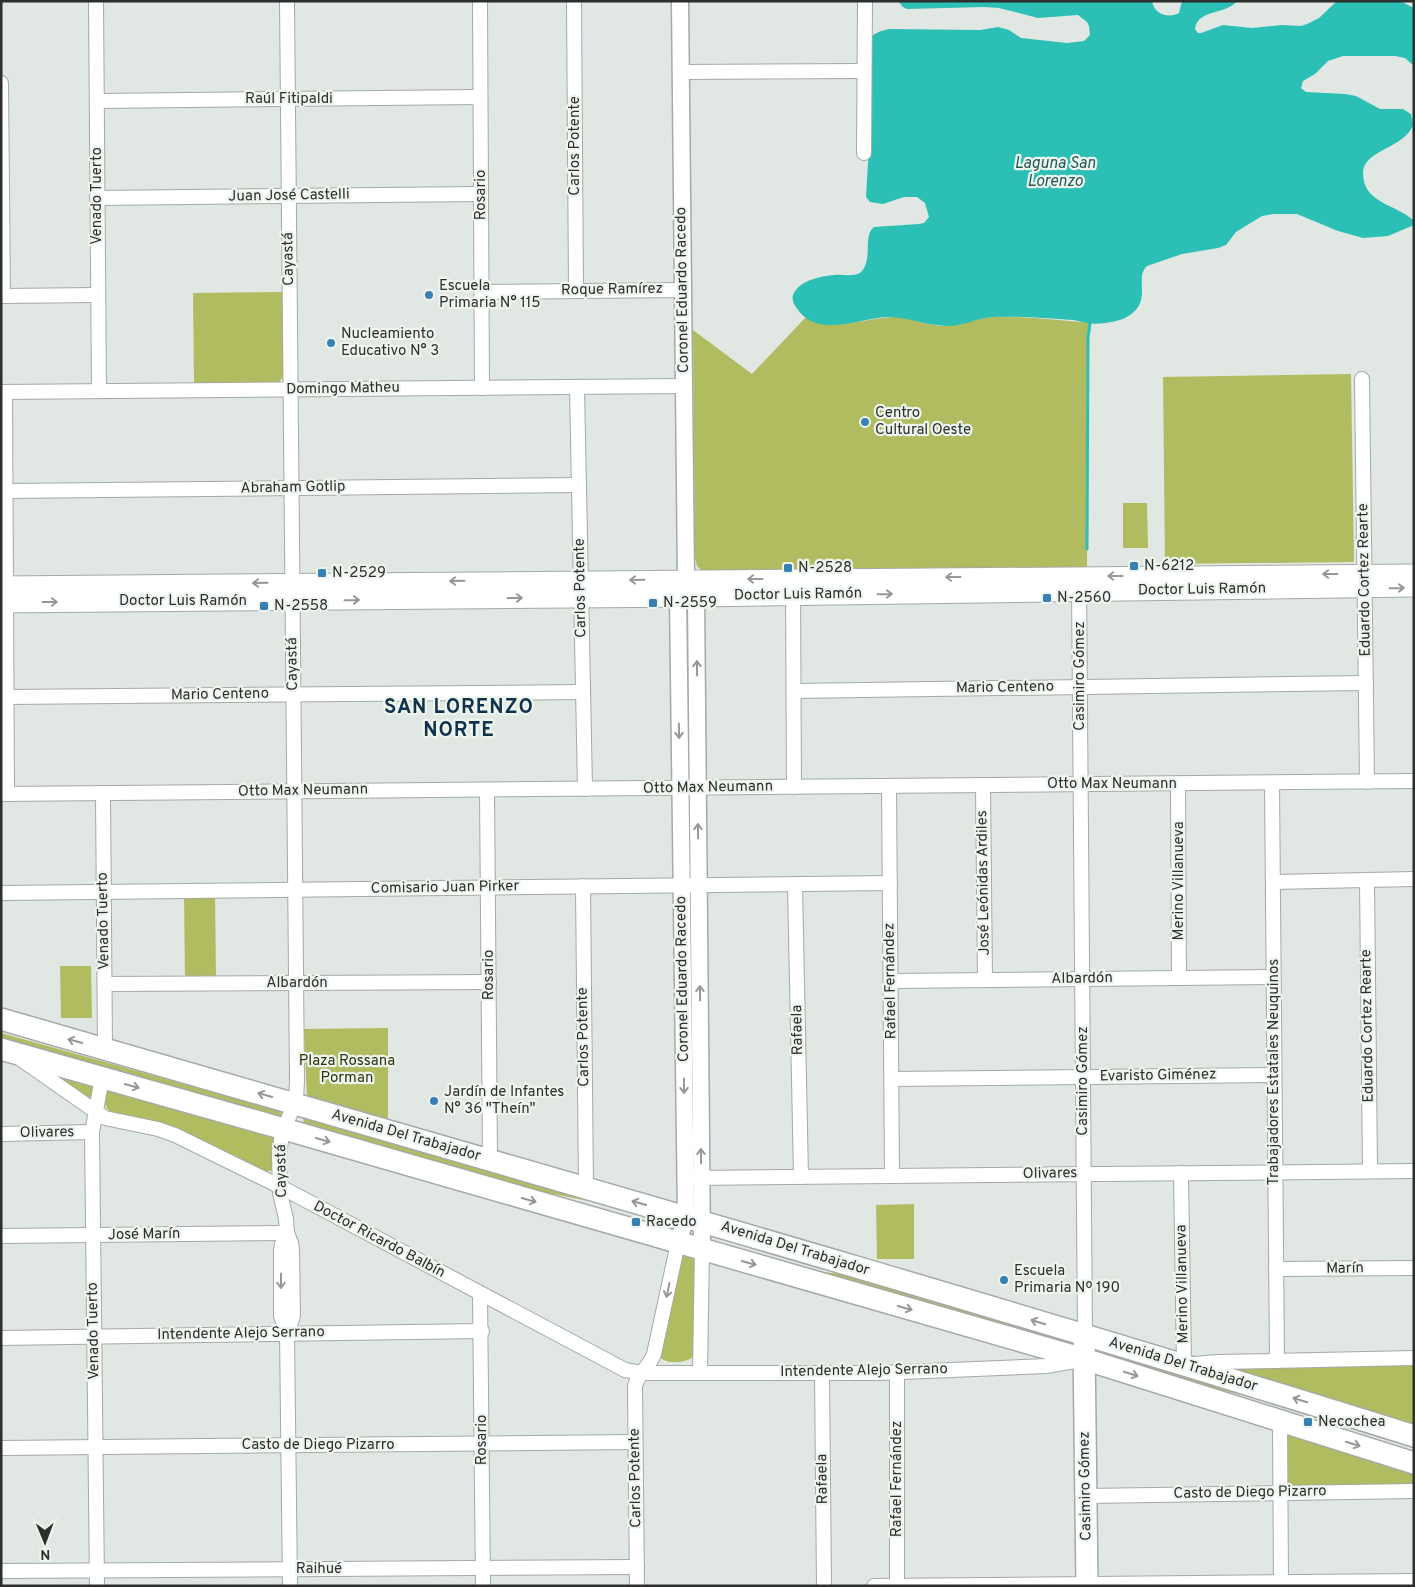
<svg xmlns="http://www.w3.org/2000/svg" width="1415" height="1587" viewBox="0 0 1415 1587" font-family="Overpass,sans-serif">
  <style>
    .green { fill: #b1bb60 }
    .water { fill: #2bbfb6 }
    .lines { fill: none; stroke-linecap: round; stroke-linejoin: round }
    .stream { stroke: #2bbfb6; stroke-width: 3 }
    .minor-casing { stroke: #a4aaa5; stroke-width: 16 }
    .tertiary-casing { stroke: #a4aaa5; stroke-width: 19 }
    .secondary-casing { stroke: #a4aaa5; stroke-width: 21 }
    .primary-casing { stroke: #a4aaa5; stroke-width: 24 }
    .minor { stroke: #fff; stroke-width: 14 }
    .tertiary { stroke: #fff; stroke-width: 16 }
    .secondary { stroke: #fff; stroke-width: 19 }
    .primary { stroke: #fff; stroke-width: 21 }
    .oneway { stroke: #969796 }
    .poi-dot { fill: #3880b4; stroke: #eef5ef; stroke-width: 2 }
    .labels { text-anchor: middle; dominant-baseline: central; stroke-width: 4.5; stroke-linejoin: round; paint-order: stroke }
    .street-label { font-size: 15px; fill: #2d2f2d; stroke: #eef5ef }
    .poi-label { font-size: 15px; fill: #2d2f2d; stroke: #eef5ef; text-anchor: start }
    .park-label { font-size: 15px; fill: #30330b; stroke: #eef5ef }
    .water-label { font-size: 16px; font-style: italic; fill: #1f5854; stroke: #eef5ef }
    .district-label { font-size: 20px; font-weight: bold; letter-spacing: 1px; fill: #10324b; stroke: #eef5ef }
  </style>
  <rect width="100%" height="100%" fill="#e1e7e2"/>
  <g class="green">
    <polygon points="285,292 284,376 278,383 194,385 193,293"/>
    <path d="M806 317C830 334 870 316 899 317 915 318 931 327 947 326 962 325 977 318 992 317 1025 316 1058 320 1090 323L1088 338 1087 569 703 572 697 566 695 558 693 330 752 374Z"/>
    <polygon points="1351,374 1354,562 1165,564 1163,377"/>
    <polygon points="1123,503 1147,503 1148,548 1123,548"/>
    <polygon points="184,896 215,896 216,977 185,977"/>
    <polygon points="60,966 91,966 92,1018 61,1018"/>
    <polygon points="388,1028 388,1125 307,1098 304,1029"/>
    <polygon points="1,1033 280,1111 282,1115 278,1117 1,1039"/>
    <polygon points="40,1065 94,1084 91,1098 88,1099"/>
    <path d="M106 1086 275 1135 273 1170 265 1172 113 1114C102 1106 104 1099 106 1086Z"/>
    <polygon points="304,1118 310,1118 588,1201 539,1191 305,1124 303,1120"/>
    <polygon points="914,1204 914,1259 877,1259 876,1205"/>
    <path d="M681 1252 695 1256 694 1356C688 1363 666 1365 660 1357Z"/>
    <polygon points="817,1271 847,1275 1072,1341 1073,1343 1072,1346"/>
    <polygon points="1095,1349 1260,1399 1211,1388 1094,1353"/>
    <polygon points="1414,1363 1414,1430 1227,1372 1226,1366"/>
    <polygon points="1287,1431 1414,1467 1414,1486 1289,1486 1287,1483 1286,1435"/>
  </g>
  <path class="water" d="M898 1H1152C1154 14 1168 19 1179 13L1182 1H1237C1226 15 1197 9 1195 29L1198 33H1201L1223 25 1252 28 1282 25 1301 26 1307 24 1319 18 1337 1H1400L1414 8V66L1405 58 1395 56H1343L1328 61 1315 74 1303 81 1301 88 1306 92 1345 94 1356 96 1380 109H1403L1411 114 1413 125C1405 148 1363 150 1363 173 1363 204 1397 204 1414 221V225L1388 236 1363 238 1338 231 1297 214H1273L1262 216 1244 227 1236 232 1226 245 1218 248 1182 254 1147 266C1133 279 1155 302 1125 318 1116 322 1098 325 1087 323 1082 322 1078 321 1073 320 1046 318 1019 316 993 317 977 318 963 326 948 326 927 326 909 317 888 317 859 318 816 340 796 307 792 302 791 295 796 290 803 280 822 276 834 275 842 274 852 277 860 273 874 261 862 236 874 227L919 224 924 223 929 217 925 203 917 197H904L883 204 870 202 866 197 869 146V39C874 33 882 30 890 29L980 30 998 27 1009 30 1021 38 1067 43 1084 41 1090 35 1089 26 1087 22 1078 15 1038 18 999 8 984 7 907 9 903 7Z"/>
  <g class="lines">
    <polyline class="stream" points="1087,549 1088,338 1090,323"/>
    <g class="minor-casing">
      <g id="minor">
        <polyline points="96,1 99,391"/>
        <polyline points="287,1 297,1081 296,1099 282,1135 279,1153 280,1193 286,1219 287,1233 291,1243 292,1250 293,1316 287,1334"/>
        <polyline points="480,1 482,388"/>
        <polyline points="574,1 576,291"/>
        <polyline points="681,72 864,71"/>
        <polyline points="1,83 3,296"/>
        <polyline points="97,101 480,97"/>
        <polyline points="864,153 865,1"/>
        <polyline points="97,198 481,194"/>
        <polyline points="482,292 683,290"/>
        <polyline points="1,296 98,295"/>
        <polyline points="1362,379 1367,782"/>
        <polyline points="577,387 585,789"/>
        <polyline points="1,392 684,386"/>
        <polyline points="5,392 7,794"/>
        <polyline points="6,491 579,485"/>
        <polyline points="1079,582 1085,1335"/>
        <polyline points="793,587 794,787"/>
        <polyline points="794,691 1366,683"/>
        <polyline points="7,697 583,692"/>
        <polyline points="1272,783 1277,1361"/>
        <polyline points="1178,784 1179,978"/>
        <polyline points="983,785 985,980"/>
        <polyline points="889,786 892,1176"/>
        <polyline points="487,790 490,1160"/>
        <polyline points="103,793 105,1049"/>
        <polyline points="1,794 1414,781"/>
        <polyline points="1367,880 1370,1171"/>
        <polyline points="1273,882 1414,879"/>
        <polyline points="795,884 801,1177"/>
        <polyline points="583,886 586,1188"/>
        <polyline points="1,893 890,883"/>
        <polyline points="891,981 1273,977"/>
        <polyline points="105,984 489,982"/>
        <polyline points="22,1060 105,1118 158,1129 175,1135 279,1186 625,1370 642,1373 879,1373 1046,1366 1081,1360"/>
        <polyline points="892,1079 1274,1075"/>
        <polyline points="1,1134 92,1132"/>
        <polyline points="1181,1173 1184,1365 1217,1362 1414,1358"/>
        <polyline points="692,1178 1414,1171"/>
        <polyline points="287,1233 282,1244 281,1250 281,1316 287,1334 290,1586"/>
        <polyline points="1,1236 287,1233"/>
        <polyline points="1276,1269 1414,1268"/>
        <polyline points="480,1294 483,1586"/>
        <polyline points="1,1338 482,1331"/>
        <polyline points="897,1372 897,1586"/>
        <polyline points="700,1373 702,1249"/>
        <polyline points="822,1373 824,1586"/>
        <polyline points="1280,1421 1281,1586"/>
        <polyline points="1,1448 635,1442"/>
        <polyline points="1086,1496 1414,1491"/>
        <polyline points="1,1571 637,1567"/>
        <polyline points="97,1586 92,1132 102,1078"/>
        <path d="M637 1586 635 1386C637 1375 650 1366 654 1354L678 1243"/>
        <polyline points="874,1586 1414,1581"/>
      </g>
    </g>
    <g class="tertiary-casing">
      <g id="tertiary">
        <polyline points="690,585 696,597 702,1249"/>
        <polyline points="678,1243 686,1217 678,597 686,579 680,1"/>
      </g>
    </g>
    <g class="secondary-casing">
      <g id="secondary">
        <polyline points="1,586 1414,574"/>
        <polyline points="1,603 696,597 1414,587"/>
      </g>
    </g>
    <g class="primary-casing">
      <g id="primary">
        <path d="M1 1019C473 1156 945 1289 1414 1436"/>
        <polyline points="1,1049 284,1129 1084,1359 1414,1463"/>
        <polyline points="1084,1346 1087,1586"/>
      </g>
    </g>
    <use href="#minor" class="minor"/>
    <use href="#tertiary" class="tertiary"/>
    <use href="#secondary" class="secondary"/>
    <use href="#primary" class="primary"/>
  </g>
  <defs><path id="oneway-shaft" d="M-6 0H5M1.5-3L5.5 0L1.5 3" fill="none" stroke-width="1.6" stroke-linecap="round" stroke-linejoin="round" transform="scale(1.25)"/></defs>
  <g class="oneway">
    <use href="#oneway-shaft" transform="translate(1330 574) rotate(180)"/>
    <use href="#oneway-shaft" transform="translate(1115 576) rotate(180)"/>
    <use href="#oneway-shaft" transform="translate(953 577) rotate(180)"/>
    <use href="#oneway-shaft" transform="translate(755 579) rotate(180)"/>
    <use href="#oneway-shaft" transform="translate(637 580) rotate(179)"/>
    <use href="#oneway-shaft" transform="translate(457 581) rotate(179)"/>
    <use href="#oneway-shaft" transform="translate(260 583) rotate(179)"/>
    <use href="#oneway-shaft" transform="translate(1397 588) rotate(-1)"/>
    <use href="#oneway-shaft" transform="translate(885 594) rotate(-1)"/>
    <use href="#oneway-shaft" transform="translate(515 598) rotate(-1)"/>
    <use href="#oneway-shaft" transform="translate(352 600) rotate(-1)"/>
    <use href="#oneway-shaft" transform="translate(50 602)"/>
    <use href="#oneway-shaft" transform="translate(697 668) rotate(-91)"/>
    <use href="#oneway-shaft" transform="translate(679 731) rotate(89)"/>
    <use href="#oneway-shaft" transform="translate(698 831) rotate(-91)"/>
    <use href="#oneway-shaft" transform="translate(700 993) rotate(-91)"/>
    <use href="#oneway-shaft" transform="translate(75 1041) rotate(-164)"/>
    <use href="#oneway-shaft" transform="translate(132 1086) rotate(16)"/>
    <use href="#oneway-shaft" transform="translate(684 1086) rotate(89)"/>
    <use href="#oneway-shaft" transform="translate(265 1095) rotate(-164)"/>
    <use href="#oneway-shaft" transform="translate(323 1140) rotate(16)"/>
    <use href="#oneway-shaft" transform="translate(701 1156) rotate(-91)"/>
    <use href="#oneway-shaft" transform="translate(529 1200) rotate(16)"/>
    <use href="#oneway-shaft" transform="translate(639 1203) rotate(-164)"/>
    <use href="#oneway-shaft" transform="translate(749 1263) rotate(16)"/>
    <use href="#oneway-shaft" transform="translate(281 1281) rotate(90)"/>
    <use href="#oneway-shaft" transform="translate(668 1290) rotate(102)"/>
    <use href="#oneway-shaft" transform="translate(905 1308) rotate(16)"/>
    <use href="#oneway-shaft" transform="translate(1038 1322) rotate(-163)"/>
    <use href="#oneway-shaft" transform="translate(1131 1374) rotate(17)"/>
    <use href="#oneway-shaft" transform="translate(1300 1400) rotate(-163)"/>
    <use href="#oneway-shaft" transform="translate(1353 1444) rotate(17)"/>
  </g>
  <g class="poi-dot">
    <circle cx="429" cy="295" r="5"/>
    <circle cx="331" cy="343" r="5"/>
    <circle cx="865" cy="422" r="5"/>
    <rect x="1129" y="561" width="10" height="10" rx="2.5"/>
    <rect x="783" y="563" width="10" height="10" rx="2.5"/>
    <rect x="317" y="568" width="10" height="10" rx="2.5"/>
    <rect x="1042" y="593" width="10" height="10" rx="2.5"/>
    <rect x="648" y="598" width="10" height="10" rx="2.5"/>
    <rect x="259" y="601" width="10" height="10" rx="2.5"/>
    <circle cx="434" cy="1101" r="5"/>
    <rect x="631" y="1217" width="10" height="10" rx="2.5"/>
    <circle cx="1004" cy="1280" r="5"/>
    <rect x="1303" y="1417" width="10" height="10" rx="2.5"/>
  </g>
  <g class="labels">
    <g class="street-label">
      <text x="289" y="99">Raúl Fitipaldi</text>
      <text transform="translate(575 146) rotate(-90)">Carlos Potente</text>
      <text transform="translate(481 195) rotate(-90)">Rosario</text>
      <text transform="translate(97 196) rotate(-90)">Venado Tuerto</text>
      <text transform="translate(289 196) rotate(-1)">Juan José Castelli</text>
      <text transform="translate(289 259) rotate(-91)">Cayastá</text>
      <text transform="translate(612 290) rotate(-1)">Roque Ramírez</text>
      <text transform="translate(683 290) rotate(-91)">Coronel Eduardo Racedo</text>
      <text transform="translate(343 389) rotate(-1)">Domingo Matheu</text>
      <text transform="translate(293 488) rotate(-1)">Abraham Gotlip</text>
      <text transform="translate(1365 580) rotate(-91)">Eduardo Cortez Rearte</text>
      <text transform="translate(581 588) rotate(-91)">Carlos Potente</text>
      <text transform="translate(1202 590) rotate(-1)">Doctor Luis Ramón</text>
      <text transform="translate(798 595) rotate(-1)">Doctor Luis Ramón</text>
      <text x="183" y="601">Doctor Luis Ramón</text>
      <text transform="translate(293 664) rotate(-91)">Cayastá</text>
      <text transform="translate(1080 676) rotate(-90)">Casimiro Gómez</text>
      <text transform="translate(1005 688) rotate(-1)">Mario Centeno</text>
      <text transform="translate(220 695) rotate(-1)">Mario Centeno</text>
      <text x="1112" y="784">Otto Max Neumann</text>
      <text transform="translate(708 788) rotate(-1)">Otto Max Neumann</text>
      <text transform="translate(303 791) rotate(-1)">Otto Max Neumann</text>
      <text transform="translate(1179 881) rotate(-90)">Merino Villanueva</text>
      <text transform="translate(984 883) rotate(-91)">José Leónidas Ardiles</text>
      <text transform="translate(445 888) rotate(-1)">Comisario Juan Pirker</text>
      <text transform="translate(104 921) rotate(-91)">Venado Tuerto</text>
      <text transform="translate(489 975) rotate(-90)">Rosario</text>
      <text transform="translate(683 979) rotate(-91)">Coronel Eduardo Racedo</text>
      <text transform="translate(1082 979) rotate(-1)">Albardón</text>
      <text transform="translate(891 981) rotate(-91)">Rafael Fernández</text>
      <text x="297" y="983">Albardón</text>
      <text transform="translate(1368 1026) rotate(-91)">Eduardo Cortez Rearte</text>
      <text transform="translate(798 1030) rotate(-91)">Rafaela</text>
      <text transform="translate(584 1037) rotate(-91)">Carlos Potente</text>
      <text transform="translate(1274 1072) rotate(-90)">Trabajadores Estatales Neuquinos</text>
      <text transform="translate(1158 1076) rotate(-1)">Evaristo Giménez</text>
      <text transform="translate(1083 1081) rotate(-90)">Casimiro Gómez</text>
      <text transform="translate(47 1133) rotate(-1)">Olivares</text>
      <text transform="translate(406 1136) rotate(16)">Avenida Del Trabajador</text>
      <text transform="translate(282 1171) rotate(-91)">Cayastá</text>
      <text transform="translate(1050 1174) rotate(-1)">Olivares</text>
      <text transform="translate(144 1235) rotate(-1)">José Marín</text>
      <text transform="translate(379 1240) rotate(28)">Doctor Ricardo Balbín</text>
      <text transform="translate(795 1249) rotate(17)">Avenida Del Trabajador</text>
      <text transform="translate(1345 1269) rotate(-1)">Marín</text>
      <text transform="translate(1183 1284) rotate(-91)">Merino Villanueva</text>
      <text transform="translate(94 1331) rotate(-91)">Venado Tuerto</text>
      <text transform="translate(241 1334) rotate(-1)">Intendente Alejo Serrano</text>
      <text transform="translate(1183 1365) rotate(17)">Avenida Del Trabajador</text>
      <text transform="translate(864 1371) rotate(-1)">Intendente Alejo Serrano</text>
      <text transform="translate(482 1440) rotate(-90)">Rosario</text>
      <text x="318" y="1445">Casto de Diego Pizarro</text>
      <text transform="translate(636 1478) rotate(-91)">Carlos Potente</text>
      <text transform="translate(823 1479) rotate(-91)">Rafaela</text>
      <text transform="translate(897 1479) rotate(-90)">Rafael Fernández</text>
      <text transform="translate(1086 1486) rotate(-91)">Casimiro Gómez</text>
      <text transform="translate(1250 1493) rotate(-1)">Casto de Diego Pizarro</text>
      <text x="319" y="1569">Raihué</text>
    </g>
    <g class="poi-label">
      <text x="439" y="286">Escuela<tspan x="439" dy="17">Primaria N° 115</tspan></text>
      <text x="341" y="334">Nucleamiento<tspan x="341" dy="17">Educativo N° 3</tspan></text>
      <text x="875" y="413">Centro<tspan x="875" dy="17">Cultural Oeste</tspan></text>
      <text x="1144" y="566">N-6212</text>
      <text x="798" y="568">N-2528</text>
      <text x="332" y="573">N-2529</text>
      <text x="1057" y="598">N-2560</text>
      <text x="663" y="603">N-2559</text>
      <text x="274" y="606">N-2558</text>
      <text x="444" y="1092">Jardín de Infantes<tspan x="444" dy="17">N° 36 "Theín"</tspan></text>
      <text x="646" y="1222">Racedo</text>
      <text x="1014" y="1271">Escuela<tspan x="1014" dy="17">Primaria Nº 190</tspan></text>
      <text x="1318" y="1422">Necochea</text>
    </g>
    <g class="park-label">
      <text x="347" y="1061">Plaza Rossana<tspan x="347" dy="17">Porman</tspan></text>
    </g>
    <g class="water-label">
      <text x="1055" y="164">Laguna San<tspan x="1055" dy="18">Lorenzo</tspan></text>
    </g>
    <g class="district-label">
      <text x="459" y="708">SAN LORENZO<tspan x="459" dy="23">NORTE</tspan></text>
    </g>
  </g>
  <rect width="1415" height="1587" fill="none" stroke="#2d2f2d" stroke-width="5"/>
  <g transform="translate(45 1542) rotate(179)" stroke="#eef5ef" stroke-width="4" paint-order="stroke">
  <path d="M0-4L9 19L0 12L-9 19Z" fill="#2d2f2d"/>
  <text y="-8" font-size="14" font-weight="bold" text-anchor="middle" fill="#2d2f2d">N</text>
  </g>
</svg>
